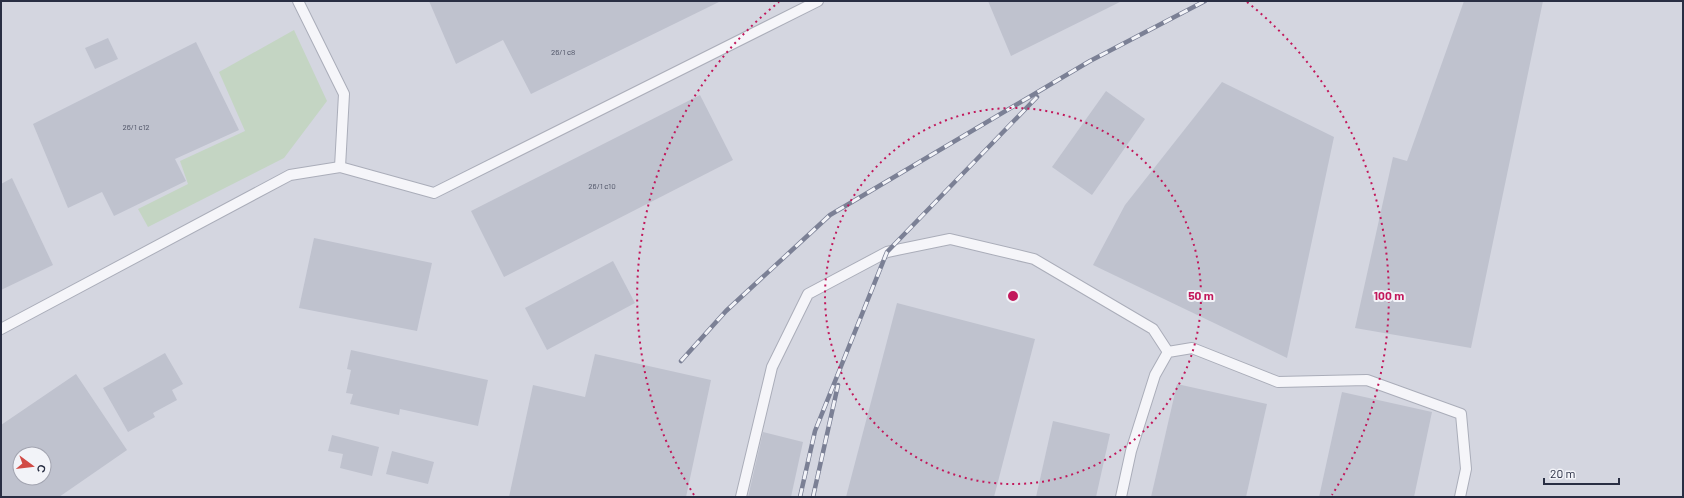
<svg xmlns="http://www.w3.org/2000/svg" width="1684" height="498" viewBox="0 0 1684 498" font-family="Barlow,sans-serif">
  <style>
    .built { fill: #d4d6e0; fill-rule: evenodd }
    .green { fill: #c4d5c3 }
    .building { fill: #bfc2ce; fill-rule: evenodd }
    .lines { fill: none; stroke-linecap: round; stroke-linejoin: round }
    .service-casing { stroke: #aaadb9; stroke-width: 12 }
    .service { stroke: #f5f5f9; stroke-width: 10 }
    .rail-casing { stroke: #7b8095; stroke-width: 4.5 }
    .rail { stroke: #f2f3f8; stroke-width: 3; stroke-dasharray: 9; stroke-linecap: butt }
    .ring { fill: none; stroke: #c2185b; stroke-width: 2; stroke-dasharray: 2 4 }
    .labels { text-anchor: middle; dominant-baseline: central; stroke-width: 4; stroke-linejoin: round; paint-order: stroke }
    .number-label { font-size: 8px; fill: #4e5366 }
    .centre { fill: #c2185b; stroke: #f2f3f8; stroke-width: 2 }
    .ring-label { font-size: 12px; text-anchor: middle; font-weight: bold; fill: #c2185b; stroke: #f2f3f8; stroke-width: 4; stroke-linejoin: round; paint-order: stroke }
  </style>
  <rect width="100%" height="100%" fill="#e2e4eb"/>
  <path class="built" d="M1 1H1683V497H1ZM20 454H44V478H20Z"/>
  <polygon class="green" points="294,30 327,101 284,158 148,227 138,209 188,184 180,161 245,131 219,72"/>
  <g class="building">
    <polygon points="429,1 721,1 531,94 503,40 456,64"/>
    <polygon points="988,1 1122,1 1011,56"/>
    <polygon points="1464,1 1543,1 1471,348 1355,328 1393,157 1407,161"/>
    <polygon points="108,38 118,59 95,69 85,48"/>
    <polygon points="196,42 239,130 175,159 186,181 114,216 102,192 68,208 33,124"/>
    <polygon points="1222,82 1334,137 1287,358 1093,265 1125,205"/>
    <polygon points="1106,91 1145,119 1092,195 1052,167"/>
    <polygon points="700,95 733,160 504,277 471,211"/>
    <polygon points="12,178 53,265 1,290 1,184"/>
    <polygon points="314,238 432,263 417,331 299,308"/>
    <polygon points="613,261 635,303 547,350 525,308"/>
    <polygon points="897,303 1035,339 994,497 846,497"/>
    <polygon points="351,350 488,380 478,426 400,409 399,415 350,404 353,394 346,393 351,370 347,369"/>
    <polygon points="165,353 183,384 172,390 177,400 153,413 155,417 128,432 103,388"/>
    <polygon points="595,354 711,380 686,497 509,497 533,385 585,397"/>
    <path d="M76 374 127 450 59 497H1V425ZM20 454H44V478H20Z"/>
    <polygon points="1177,384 1267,404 1246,497 1151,497"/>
    <polygon points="1342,392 1432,412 1414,497 1319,497"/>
    <polygon points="1053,421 1110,434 1096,497 1036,497"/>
    <polygon points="763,432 803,442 791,497 748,497"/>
    <polygon points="332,435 379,447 372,476 340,468 343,454 328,451"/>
    <polygon points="392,451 434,462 428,484 386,474"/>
  </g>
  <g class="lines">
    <g class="service-casing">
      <g id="service">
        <polyline points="298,1 344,94 340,167"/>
        <polyline points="1,329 290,175 340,167 434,193 818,1"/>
        <polyline points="741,497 772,367 808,294 887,252 950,239 1034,259 1153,329 1168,352"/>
        <polyline points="1121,497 1131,451 1155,375 1168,352 1192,348 1278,382 1367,380 1461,414 1466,469 1460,497"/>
      </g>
    </g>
    <use href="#service" class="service"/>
    <g class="rail-casing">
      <g id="rail">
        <polyline points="681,361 726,311 830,215 1090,61 1205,1"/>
        <polyline points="800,497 815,431 887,252 1037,97"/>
        <polyline points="813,497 838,385"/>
      </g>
    </g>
    <use href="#rail" class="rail"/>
  </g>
  <g class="ring">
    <circle cx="1013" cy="296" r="188"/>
    <path d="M694 495A376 376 0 0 1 779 2M1247 2A376 376 0 0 1 1332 495"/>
  </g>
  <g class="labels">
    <g class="number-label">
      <text x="563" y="52">26/1 с8</text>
      <text x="136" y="127">26/1 с12</text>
      <text x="602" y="186">26/1 с10</text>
    </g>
  </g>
  <circle cx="1013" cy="296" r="6" class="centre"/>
  <g class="ring-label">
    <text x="1201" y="300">50 m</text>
    <text x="1389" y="300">100 m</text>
  </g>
  <rect width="1684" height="498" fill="none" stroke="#292e43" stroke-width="4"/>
  <g transform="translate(32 466) rotate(105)"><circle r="19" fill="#f2f3f8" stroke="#a2a4b0"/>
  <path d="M0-3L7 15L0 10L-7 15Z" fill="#d14a45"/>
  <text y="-6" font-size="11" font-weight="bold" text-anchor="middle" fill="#292e43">С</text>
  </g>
  <path d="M1544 478v6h75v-6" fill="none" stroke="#292e43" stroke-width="2"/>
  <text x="1550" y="478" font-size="12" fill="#292e43" stroke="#f2f3f8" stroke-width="3" paint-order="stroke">20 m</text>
</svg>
